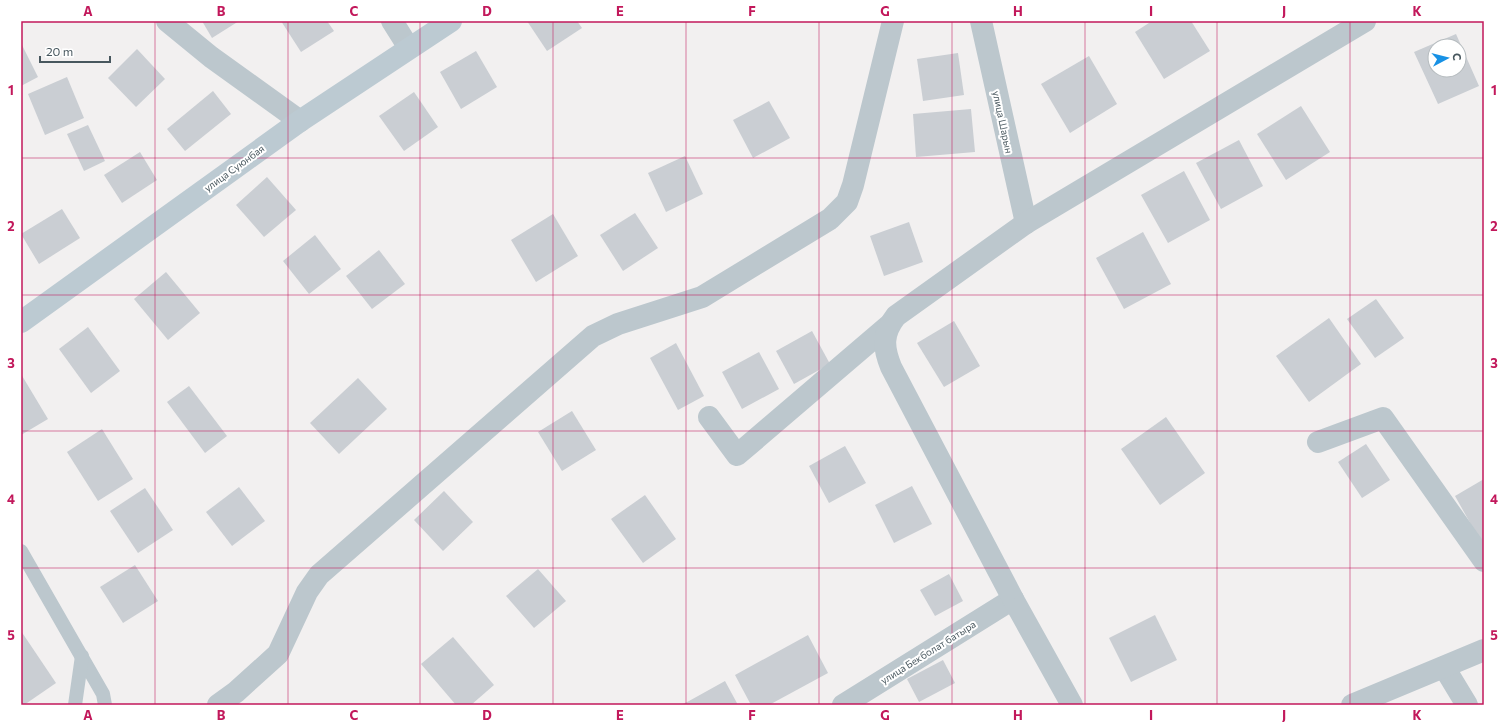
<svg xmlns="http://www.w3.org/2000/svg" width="1505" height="726" viewBox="0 0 1505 726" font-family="Commissioner,sans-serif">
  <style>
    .building { fill: #caced3; fill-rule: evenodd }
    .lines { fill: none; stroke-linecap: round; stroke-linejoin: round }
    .lane { stroke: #bcc7cd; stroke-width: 14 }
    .street { stroke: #bcc7cd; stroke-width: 22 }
    .secondary { stroke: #bccad2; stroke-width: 22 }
    .grid { fill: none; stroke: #c2185b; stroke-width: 1; stroke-opacity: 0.55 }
    .labels { text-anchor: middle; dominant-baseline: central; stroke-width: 4; stroke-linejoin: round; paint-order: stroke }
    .street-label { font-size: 10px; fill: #48575e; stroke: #fff }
    .neatline { fill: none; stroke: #c2185b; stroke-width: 1.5 }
    .grid-label { font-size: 13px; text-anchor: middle; font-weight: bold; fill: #c2185b }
  </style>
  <rect width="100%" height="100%" fill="#f2f0f0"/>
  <g class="building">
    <polygon points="202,21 239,21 212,38"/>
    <polygon points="281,21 327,21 334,31 301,52"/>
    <polygon points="527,21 577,21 582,28 547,51"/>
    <polygon points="1152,21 1191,21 1210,51 1164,79 1135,32"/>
    <path d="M1456 34 1479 86 1438 104 1414 52ZM1435 46H1459V70H1435Z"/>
    <polygon points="21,43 38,77 21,86"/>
    <polygon points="137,49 165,79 136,107 108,78"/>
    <polygon points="476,51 497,87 461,109 440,72"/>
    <polygon points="958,53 964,95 923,101 917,59"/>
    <polygon points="1089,56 1117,104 1070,133 1041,84"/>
    <polygon points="67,77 84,118 45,135 28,94"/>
    <polygon points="213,91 231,114 185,151 167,129"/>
    <polygon points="414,92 438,127 404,151 379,116"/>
    <polygon points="769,101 790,138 753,158 733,120"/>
    <polygon points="1301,106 1330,152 1286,180 1257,134"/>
    <polygon points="971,109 975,152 916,157 913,114"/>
    <polygon points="88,125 105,161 84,171 67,134"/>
    <polygon points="1239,140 1263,186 1221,209 1196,163"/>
    <polygon points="140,152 157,180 122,203 104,175"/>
    <polygon points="685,156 703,194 666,212 648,173"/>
    <polygon points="1184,171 1210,220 1168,243 1141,195"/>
    <polygon points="267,177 296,210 264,237 236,205"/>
    <polygon points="62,209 80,238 39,264 21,234"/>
    <polygon points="635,213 658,248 623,271 600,235"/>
    <polygon points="553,214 578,256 536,282 511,240"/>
    <polygon points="909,222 923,262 884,276 870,236"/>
    <polygon points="1143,232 1171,284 1124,309 1096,258"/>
    <polygon points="315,235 341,269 309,294 283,261"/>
    <polygon points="379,250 405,284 372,309 346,276"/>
    <polygon points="166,272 200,313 168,340 134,299"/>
    <polygon points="1376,299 1404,338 1375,358 1347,319"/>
    <polygon points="1329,318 1361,364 1309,402 1276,356"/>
    <polygon points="954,321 980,366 944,387 917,343"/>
    <polygon points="88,327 120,371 91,393 59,349"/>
    <polygon points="812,331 830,364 794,384 776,351"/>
    <polygon points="676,343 704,396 678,410 650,358"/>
    <polygon points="759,352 779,389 742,409 722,372"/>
    <polygon points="21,374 48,419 21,435"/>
    <polygon points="358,378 387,409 339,454 310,423"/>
    <polygon points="189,386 227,436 205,453 167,402"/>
    <polygon points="572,411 596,450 562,471 538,432"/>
    <polygon points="1166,417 1205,473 1160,505 1121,449"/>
    <polygon points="102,429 133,479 98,501 67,452"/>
    <polygon points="1366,444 1390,480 1362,498 1338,462"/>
    <polygon points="845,446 866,483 829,503 809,466"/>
    <polygon points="1484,479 1484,543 1482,544 1455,496"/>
    <polygon points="912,486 932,524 894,543 875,505"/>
    <polygon points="239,487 265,521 232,546 206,512"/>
    <polygon points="145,488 173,530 138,553 110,511"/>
    <polygon points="444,491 473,522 443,551 414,520"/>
    <polygon points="645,495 676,539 643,563 611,519"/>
    <polygon points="135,565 158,601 123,623 100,587"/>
    <polygon points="538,569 566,601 534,628 506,596"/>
    <polygon points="949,574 963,601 935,616 920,590"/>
    <polygon points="1155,615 1177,660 1131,682 1109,638"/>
    <polygon points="21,631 56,683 24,705 21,705"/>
    <polygon points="808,635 828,673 769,705 751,705 735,675"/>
    <polygon points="453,637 494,685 471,705 456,705 421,664"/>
    <polygon points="943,660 955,683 919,702 907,679"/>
    <polygon points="725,681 738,705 681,705 689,701"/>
  </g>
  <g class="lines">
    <g class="lane">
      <polyline points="21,551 103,694 105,705"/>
      <polyline points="75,705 82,656"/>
    </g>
    <g class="street">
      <polyline points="167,21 211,57 300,121"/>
      <polyline points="392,21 409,48"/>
      <polyline points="981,21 1026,223"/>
      <polyline points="709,417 737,455 888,326"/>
      <polyline points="1318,442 1383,418 1484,561"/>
      <polyline points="1444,667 1467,705"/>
      <polyline points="218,705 236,692 278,654 307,592 319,575 593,336 618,324 702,297 830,219 847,202 853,185 893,21"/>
      <polyline points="843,705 1013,599"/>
      <path d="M1072 705 1013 599 891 367C883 347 882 334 896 316L1026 223 1365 21"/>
      <polyline points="1352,705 1484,650"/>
    </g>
    <polyline class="secondary" points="21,322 300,121 451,21"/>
  </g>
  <path class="grid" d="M155 21V705M288 21V705M420 21V705M553 21V705M686 21V705M819 21V705M952 21V705M1085 21V705M1217 21V705M1350 21V705M21 158H1484M21 295H1484M21 431H1484M21 568H1484"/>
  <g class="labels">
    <g class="street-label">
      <text transform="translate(1003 122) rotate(78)">улица Шарын</text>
      <text transform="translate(234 168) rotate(-36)">улица Суюнбая</text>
      <text transform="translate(928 652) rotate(-32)">улица Бекболат батыра</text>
    </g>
  </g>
  <rect width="1505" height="726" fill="none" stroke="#ffffff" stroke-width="44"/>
  <g transform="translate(1447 58) rotate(83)"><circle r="19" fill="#ffffff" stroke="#b6bcbf"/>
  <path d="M0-3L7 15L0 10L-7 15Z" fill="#1791e5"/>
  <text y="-6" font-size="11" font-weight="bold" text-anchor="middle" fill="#48575e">С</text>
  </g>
  <path d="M40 56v6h70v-6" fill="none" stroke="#48575e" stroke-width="2"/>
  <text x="46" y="56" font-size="12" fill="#48575e" stroke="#ffffff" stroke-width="3" paint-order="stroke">20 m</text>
  <rect x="22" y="22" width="1461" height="682" class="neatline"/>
  <g class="grid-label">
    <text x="88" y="16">A</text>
    <text x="221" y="16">B</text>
    <text x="354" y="16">C</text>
    <text x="487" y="16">D</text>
    <text x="620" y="16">E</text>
    <text x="752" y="16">F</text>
    <text x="885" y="16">G</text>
    <text x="1018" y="16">H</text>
    <text x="1151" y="16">I</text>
    <text x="1284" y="16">J</text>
    <text x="1417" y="16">K</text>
    <text x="11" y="95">1</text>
    <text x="1494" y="95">1</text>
    <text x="11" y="231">2</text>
    <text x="1494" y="231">2</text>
    <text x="11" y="368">3</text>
    <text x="1494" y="368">3</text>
    <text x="11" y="504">4</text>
    <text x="1494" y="504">4</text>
    <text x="11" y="640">5</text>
    <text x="1494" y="640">5</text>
    <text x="88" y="720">A</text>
    <text x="221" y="720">B</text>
    <text x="354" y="720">C</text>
    <text x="487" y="720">D</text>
    <text x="620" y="720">E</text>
    <text x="752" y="720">F</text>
    <text x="885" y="720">G</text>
    <text x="1018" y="720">H</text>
    <text x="1151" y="720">I</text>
    <text x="1284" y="720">J</text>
    <text x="1417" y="720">K</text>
  </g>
</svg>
